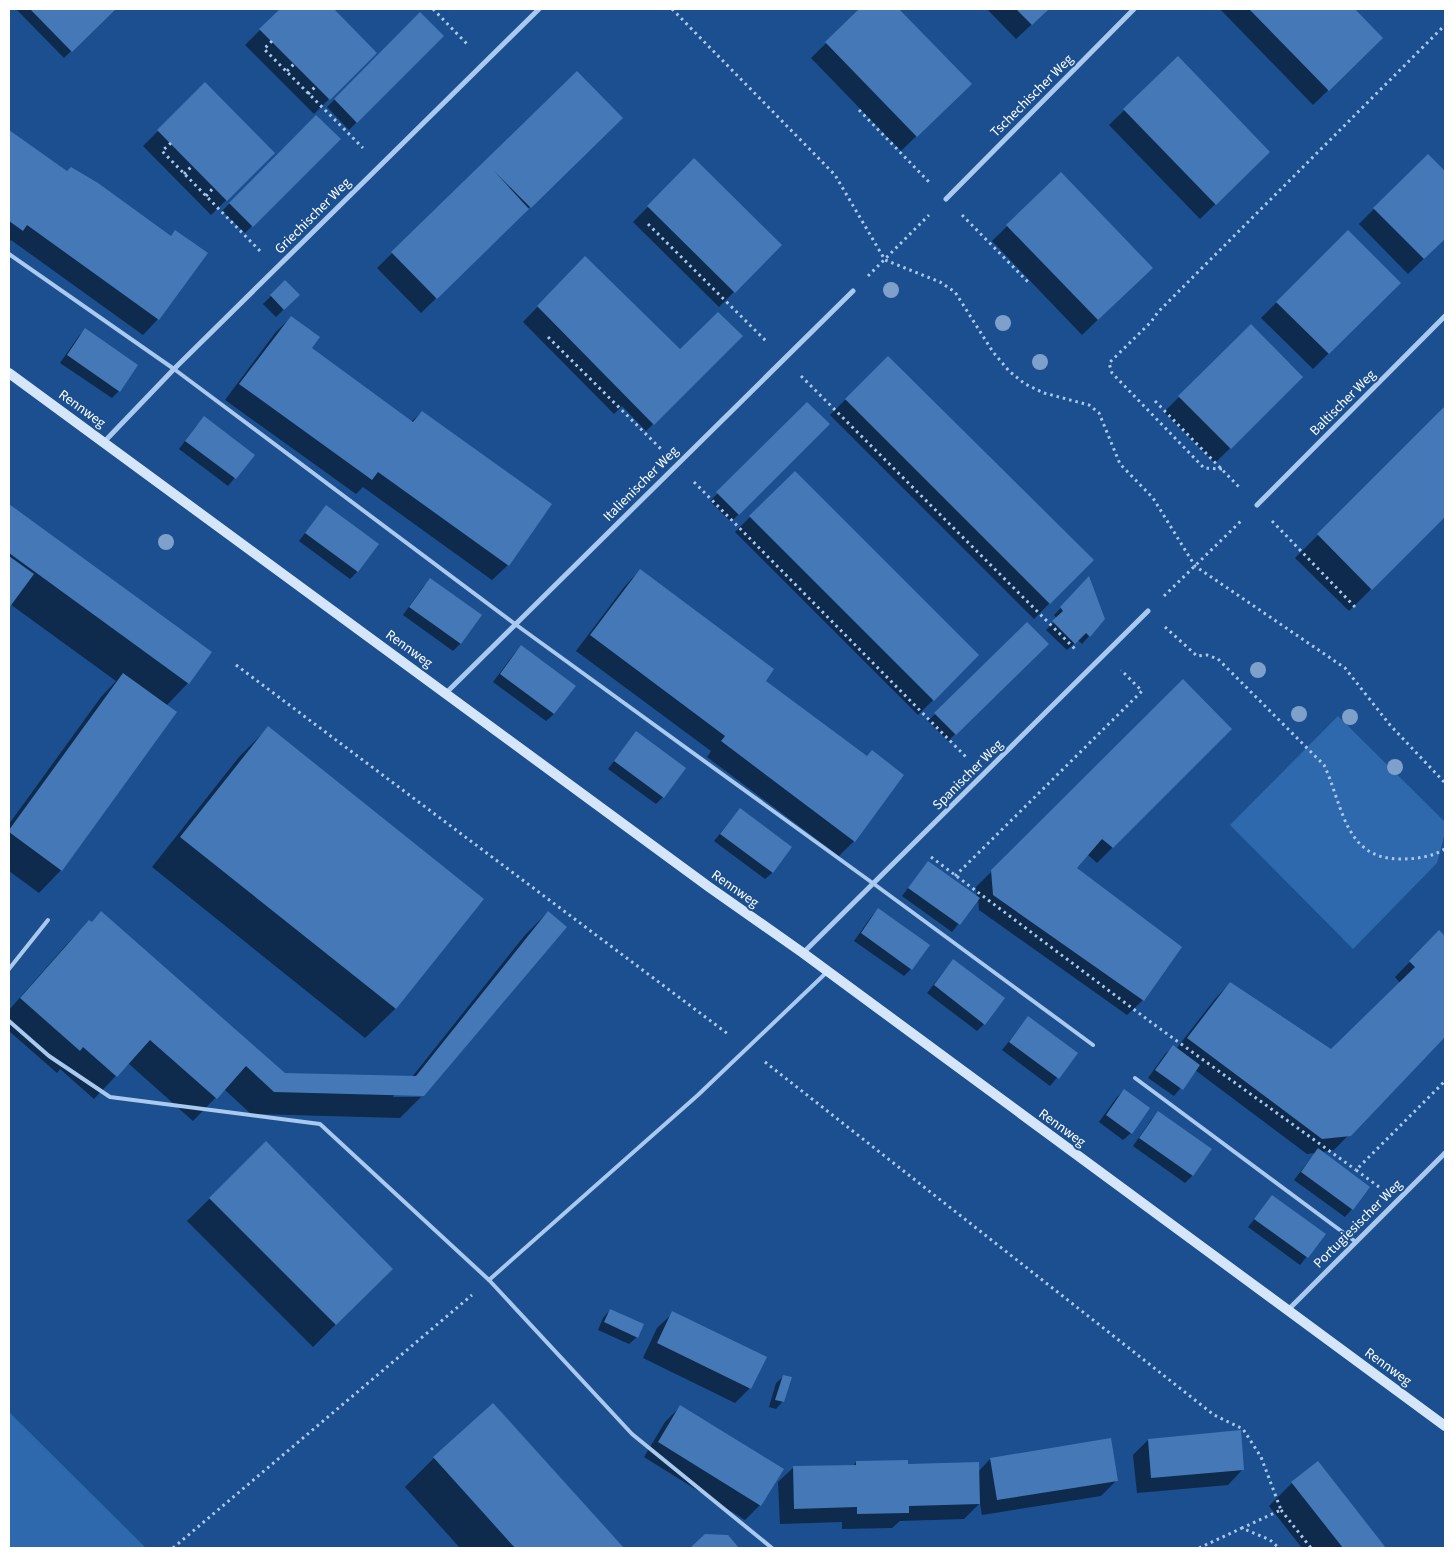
<svg xmlns="http://www.w3.org/2000/svg" width="1454" height="1557" viewBox="0 0 1454 1557" font-family="'Source Sans 3',sans-serif">
  <style>
    .green { fill: #2e69ad }
    .shadow { fill: #0007 }
    .building { fill: #4478b7 }
    .lines { fill: none; stroke-linecap: round; stroke-linejoin: round }
    .path { stroke: #a9c9ee; stroke-width: 3; stroke-dasharray: 2.5 4; stroke-linecap: butt }
    .lane { stroke: #a9c9ee; stroke-width: 4 }
    .street { stroke: #a9c9ee; stroke-width: 5 }
    .secondary { stroke: #d6e6fa; stroke-width: 10 }
    .tree { fill: #7ea0ca }
    .labels { text-anchor: middle; dominant-baseline: central; stroke-width: 4; stroke-linejoin: round; paint-order: stroke }
    .street-label { font-size: 14px; fill: #fff; stroke: #1b4f8f }
  </style>
  <rect width="100%" height="100%" fill="#1b4f8f"/>
  <g class="green">
    <polygon points="1338,716 1445,822 1445,833 1437,863 1353,949 1230,825"/>
    <polygon points="9,1412 146,1548 9,1548"/>
  </g>
  <g class="shadow">
    <polygon points="16,9 114,9 64,58"/>
    <polygon points="281,9 332,9 375,53 314,114 245,45"/>
    <polygon points="861,9 898,9 970,84 901,151 811,58"/>
    <polygon points="987,9 1048,9 1016,39"/>
    <polygon points="1220,9 1354,9 1382,38 1313,105"/>
    <polygon points="420,14 442,36 349,130 327,107"/>
    <polygon points="1178,58 1253,167 1200,219 1109,125"/>
    <polygon points="577,73 621,118 421,313 377,268"/>
    <polygon points="205,84 274,153 211,215 143,146"/>
    <polygon points="316,116 339,139 245,233 222,211"/>
    <polygon points="9,131 67,173 170,237 175,232 207,253 158,319 143,335 11,240 9,243"/>
    <polygon points="1428,155 1445,173 1445,238 1408,274 1359,224"/>
    <polygon points="694,160 780,245 719,307 633,222"/>
    <polygon points="1060,174 1136,283 1082,335 992,241"/>
    <polygon points="1348,231 1399,283 1313,369 1261,318"/>
    <polygon points="570,273 680,351 741,336 646,431 622,406 614,414 523,322"/>
    <polygon points="285,282 298,295 276,317 263,304"/>
    <polygon points="291,317 310,348 411,422 422,412 508,565 492,580 363,487 356,494 225,400 275,333"/>
    <polygon points="1251,325 1302,377 1215,463 1164,412"/>
    <polygon points="85,330 119,391 112,398 60,363 78,337"/>
    <polygon points="888,357 1092,560 1034,619 830,415"/>
    <polygon points="807,404 828,424 731,522 710,501"/>
    <polygon points="1445,408 1445,516 1349,611 1295,558"/>
    <polygon points="197,425 253,455 228,486 179,449"/>
    <polygon points="795,472 978,655 918,715 735,532"/>
    <polygon points="9,506 210,652 188,683 166,706 61,870 39,893 9,871 9,824 101,697 116,681 10,604 9,606"/>
    <polygon points="326,506 357,572 350,579 299,541"/>
    <polygon points="640,570 764,681 867,757 902,775 854,841 839,856 707,757 711,751 576,651 625,586"/>
    <polygon points="431,579 480,616 460,644 453,651 403,615 423,587"/>
    <polygon points="1089,579 1104,619 1082,644 1078,640 1067,650 1046,630 1057,619 1054,615"/>
    <polygon points="1027,624 1047,644 948,741 928,721"/>
    <polygon points="521,647 554,714 546,721 493,682 514,654"/>
    <polygon points="1183,681 1231,729 1097,863 1087,854 1075,868 1143,1000 1127,1015 979,910 978,899 952,932 902,896 928,862 977,898 976,887"/>
    <polygon points="268,728 482,899 395,1009 365,1038 152,867 239,757"/>
    <polygon points="636,733 663,797 656,804 608,769"/>
    <polygon points="740,809 773,872 765,879 714,841"/>
    <polygon points="878,909 911,969 904,976 854,941 871,917"/>
    <polygon points="548,912 424,1095 395,1094 393,1097 421,1097 400,1118 251,1114 224,1089 193,1121 128,1063 94,1099 60,1069 57,1073 9,1031 9,1010 67,944 89,922 285,1075 412,1077 525,935"/>
    <polygon points="1439,932 1445,938 1445,1036 1334,1150 1322,1152 1352,1209 1345,1217 1294,1180 1315,1153 1307,1154 1195,1070 1174,1096 1148,1078 1165,1054 1173,1047 1176,1049 1215,999 1230,983 1331,1051 1400,983 1395,977"/>
    <polygon points="953,960 984,1024 977,1031 927,993"/>
    <polygon points="1028,1018 1076,1054 1050,1086 1002,1050"/>
    <polygon points="1125,1090 1131,1133 1123,1140 1099,1122 1117,1097"/>
    <polygon points="1158,1113 1211,1149 1192,1176 1185,1183 1133,1146 1151,1120"/>
    <polygon points="266,1143 391,1269 313,1347 187,1221"/>
    <polygon points="1272,1197 1324,1235 1300,1265 1248,1227"/>
    <polygon points="610,1310 637,1337 629,1344 598,1330 603,1318"/>
    <polygon points="673,1313 750,1388 735,1403 643,1358 657,1328"/>
    <polygon points="784,1376 783,1401 776,1409 769,1407 776,1383"/>
    <polygon points="493,1405 622,1548 460,1548 405,1487 434,1458"/>
    <polygon points="680,1407 760,1505 745,1520 644,1457 665,1422"/>
    <polygon points="1148,1440 1243,1469 1228,1485 1137,1493 1133,1455"/>
    <polygon points="990,1459 1117,1480 1101,1496 982,1515 980,1503 964,1519 900,1521 892,1528 842,1529 842,1522 780,1524 778,1482 794,1467 853,1466 856,1462 978,1472"/>
    <polygon points="1318,1463 1385,1548 1302,1548 1269,1506 1292,1483"/>
  </g>
  <g class="building">
    <polygon points="30,9 116,9 72,52"/>
    <polygon points="280,9 334,9 377,53 330,100 259,29"/>
    <polygon points="859,9 899,9 972,84 917,137 825,42"/>
    <polygon points="1016,9 1049,9 1032,25"/>
    <polygon points="1249,9 1355,9 1383,38 1329,91"/>
    <polygon points="420,12 444,36 357,123 334,99"/>
    <polygon points="1178,56 1270,152 1216,205 1123,109"/>
    <polygon points="577,71 623,118 531,208 494,171 529,209 437,299 391,252"/>
    <polygon points="205,82 275,153 227,201 157,130"/>
    <polygon points="316,115 341,139 253,227 229,203"/>
    <polygon points="9,130 67,171 71,167 98,183 171,236 175,230 208,253 159,320 27,225 23,231 9,221"/>
    <polygon points="1428,154 1445,171 1445,239 1424,259 1373,208"/>
    <polygon points="694,158 782,245 735,293 647,206"/>
    <polygon points="1061,172 1153,268 1098,320 1006,225"/>
    <polygon points="1348,230 1401,283 1329,354 1276,302"/>
    <polygon points="585,256 680,349 718,312 743,336 654,425 537,306"/>
    <polygon points="285,280 300,295 284,310 270,295"/>
    <polygon points="291,316 320,337 312,348 413,422 422,411 552,504 509,566 378,472 372,480 239,384"/>
    <polygon points="1251,324 1303,377 1231,449 1178,396"/>
    <polygon points="85,328 138,365 120,392 67,355"/>
    <polygon points="888,356 1094,560 1050,604 845,399"/>
    <polygon points="807,402 830,424 739,515 716,492"/>
    <polygon points="1445,406 1445,517 1372,590 1317,534"/>
    <polygon points="204,416 255,455 236,479 185,441"/>
    <polygon points="795,471 979,655 934,701 749,516"/>
    <polygon points="9,504 212,652 189,684 9,553"/>
    <polygon points="326,505 379,544 358,572 305,533"/>
    <polygon points="9,556 34,574 9,608"/>
    <polygon points="640,569 774,669 766,681 867,756 872,750 904,775 855,842 721,741 725,736 590,635"/>
    <polygon points="1089,576 1105,619 1090,637 1086,633 1075,644 1052,621 1063,611 1060,607"/>
    <polygon points="430,578 482,615 461,644 409,607"/>
    <polygon points="1027,622 1049,644 956,735 934,713"/>
    <polygon points="521,645 576,686 554,714 500,674"/>
    <polygon points="123,673 177,712 62,871 9,832 9,830"/>
    <polygon points="1183,679 1232,729 1113,848 1102,839 1077,868 1182,947 1144,1001 993,895 991,870"/>
    <polygon points="268,726 484,899 396,1009 180,837"/>
    <polygon points="636,731 686,768 664,798 614,761"/>
    <polygon points="740,808 792,847 773,873 720,834"/>
    <polygon points="928,861 980,898 960,925 908,888"/>
    <polygon points="878,908 930,945 912,970 861,933"/>
    <polygon points="101,911 285,1073 416,1076 548,911 567,927 424,1096 274,1092 246,1066 217,1099 150,1040 117,1077 83,1047 80,1051 20,998 89,920 92,922"/>
    <polygon points="1439,930 1445,936 1445,1037 1351,1136 1322,1139 1187,1038 1230,982 1331,1049 1415,967 1409,961"/>
    <polygon points="953,959 1005,998 985,1025 934,985"/>
    <polygon points="1028,1016 1078,1053 1059,1079 1009,1042"/>
    <polygon points="1173,1045 1200,1065 1183,1090 1155,1070"/>
    <polygon points="1124,1089 1150,1108 1132,1134 1106,1115"/>
    <polygon points="1158,1111 1212,1149 1193,1176 1139,1138"/>
    <polygon points="266,1141 393,1269 336,1325 209,1198"/>
    <polygon points="1318,1148 1370,1187 1353,1210 1301,1172"/>
    <polygon points="1272,1195 1326,1234 1308,1258 1254,1219"/>
    <polygon points="610,1309 644,1324 638,1338 604,1322"/>
    <polygon points="672,1311 767,1357 751,1389 657,1343"/>
    <polygon points="783,1375 792,1377 784,1402 775,1400"/>
    <polygon points="493,1403 624,1548 515,1548 433,1457"/>
    <polygon points="680,1405 784,1469 761,1506 658,1442"/>
    <polygon points="1241,1430 1244,1470 1151,1478 1148,1439"/>
    <polygon points="1111,1438 1118,1481 997,1500 990,1458"/>
    <polygon points="908,1460 908,1464 979,1462 980,1504 909,1506 909,1513 857,1514 857,1507 794,1509 793,1466 856,1465 856,1461"/>
    <polygon points="1318,1461 1386,1548 1343,1548 1291,1482"/>
    <polygon points="705,1534 728,1535 739,1548 690,1548"/>
  </g>
  <g class="lines">
    <g class="path">
      <polyline points="433,9 469,46"/>
      <polyline points="672,9 835,175 885,260 940,282 955,292 993,352 1009,371 1025,384 1044,393 1089,405 1099,413 1120,464 1153,498 1195,566 1345,668 1390,725 1445,783"/>
      <polyline points="272,41 264,49 363,148"/>
      <polyline points="287,71 294,64"/>
      <polyline points="308,94 316,86"/>
      <polyline points="859,110 929,182"/>
      <polyline points="171,143 162,151 260,251"/>
      <polyline points="184,174 193,165"/>
      <polyline points="206,196 214,187"/>
      <polyline points="962,215 1030,284"/>
      <polyline points="648,224 768,343"/>
      <polyline points="868,276 929,215"/>
      <polyline points="548,337 661,449"/>
      <polyline points="801,376 1076,650"/>
      <polyline points="1155,401 1240,488"/>
      <polyline points="1222,469 1204,468 1112,373 1109,363 1151,322 1158,312 1445,25"/>
      <polyline points="694,482 967,758"/>
      <polyline points="1272,521 1356,608"/>
      <polyline points="1164,596 1242,520"/>
      <path d="M1165 627 1197 656 1207 655 1218 659 1324 765C1343 805 1344 859 1400 859 1417 859 1431 857 1445 849"/>
      <polyline points="236,665 728,1034"/>
      <polyline points="931,857 1152,1023 1356,1170"/>
      <polyline points="955,876 1142,691 1121,670"/>
      <polyline points="765,1062 1214,1415 1243,1429 1261,1457 1281,1510 1242,1528"/>
      <polyline points="1379,1187 1356,1170 1445,1081"/>
      <polyline points="1281,1510 1311,1548"/>
      <polyline points="173,1548 472,1295"/>
      <polyline points="1199,1548 1242,1528 1270,1540 1279,1548"/>
    </g>
    <g class="lane">
      <polyline points="9,254 174,369 515,624 874,884 1093,1045"/>
      <polyline points="9,969 48,920"/>
      <polyline points="9,1021 49,1056 110,1097 320,1124 489,1280 698,1095 827,972"/>
      <polyline points="1135,1078 1356,1242"/>
      <polyline points="489,1280 632,1434 772,1548"/>
    </g>
    <g class="street">
      <polyline points="946,199 1134,9"/>
      <polyline points="104,442 174,369 539,9"/>
      <polyline points="1257,505 1445,316"/>
      <polyline points="446,693 853,291"/>
      <polyline points="803,953 1148,611"/>
      <polyline points="1288,1310 1445,1153"/>
    </g>
    <polyline class="secondary" points="9,373 709,887 803,953 1445,1426"/>
  </g>
  <g class="tree">
    <circle cx="891" cy="290" r="8"/>
    <circle cx="1003" cy="323" r="8"/>
    <circle cx="1040" cy="362" r="8"/>
    <circle cx="166" cy="542" r="8"/>
    <circle cx="1258" cy="670" r="8"/>
    <circle cx="1299" cy="714" r="8"/>
    <circle cx="1350" cy="717" r="8"/>
    <circle cx="1395" cy="767" r="8"/>
  </g>
  <g class="labels">
    <g class="street-label">
      <text transform="translate(1032 96) rotate(-45)">Tschechischer Weg</text>
      <text transform="translate(313 216) rotate(-45)">Griechischer Weg</text>
      <text transform="translate(1343 403) rotate(-45)">Baltischer Weg</text>
      <text transform="translate(82 409) rotate(36)">Rennweg</text>
      <text transform="translate(641 484) rotate(-45)">Italienischer Weg</text>
      <text transform="translate(409 649) rotate(36)">Rennweg</text>
      <text transform="translate(968 775) rotate(-45)">Spanischer Weg</text>
      <text transform="translate(735 889) rotate(35)">Rennweg</text>
      <text transform="translate(1062 1128) rotate(36)">Rennweg</text>
      <text transform="translate(1358 1224) rotate(-45)">Portugiesischer Weg</text>
      <text transform="translate(1388 1367) rotate(36)">Rennweg</text>
    </g>
  </g>
  <rect width="1454" height="1557" fill="none" stroke="#ffffff" stroke-width="20"/>
</svg>
